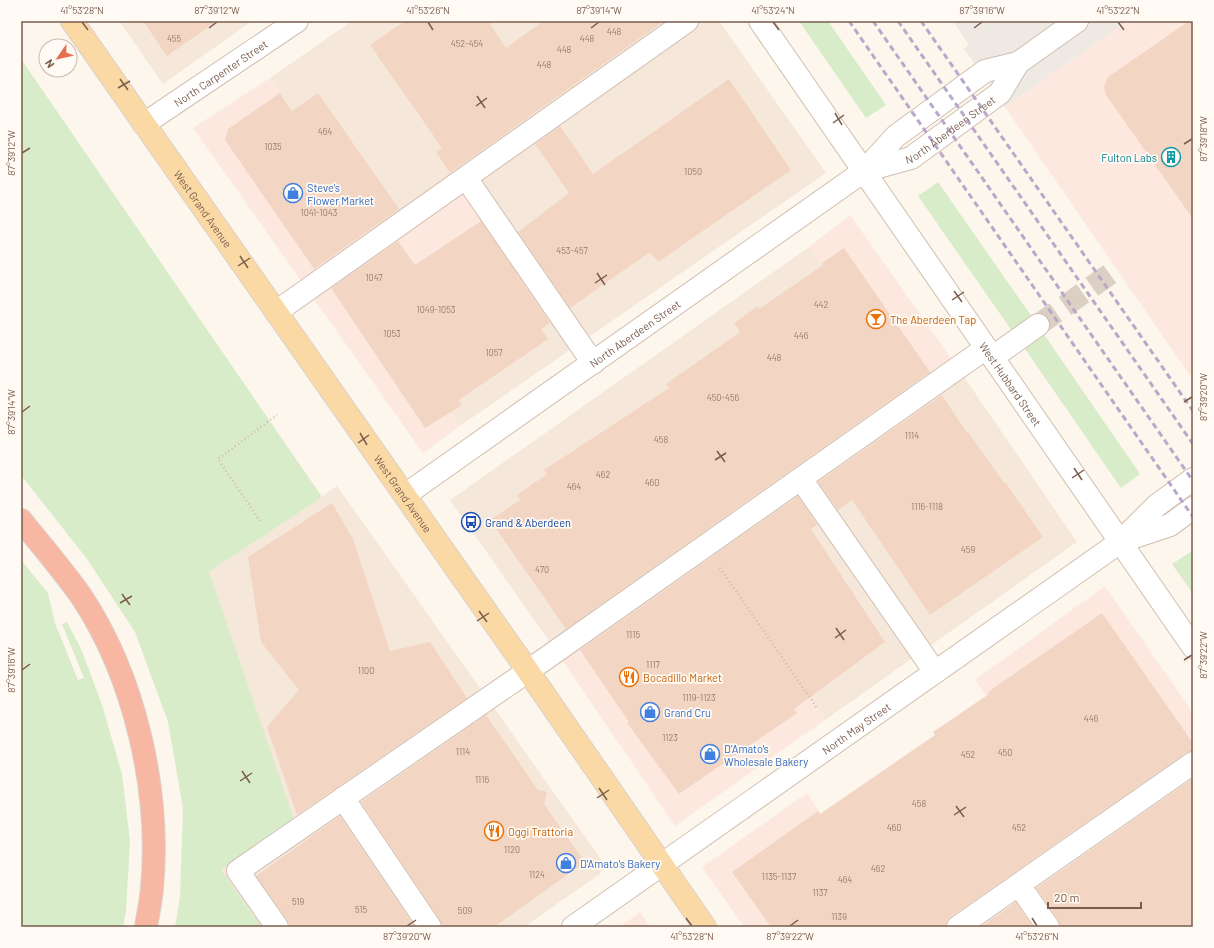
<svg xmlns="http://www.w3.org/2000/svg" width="1214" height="948" viewBox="0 0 1214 948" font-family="Barlow,sans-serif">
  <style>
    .residential { fill: #f5e8da }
    .commercial { fill: #fde8e0 }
    .industrial { fill: #efe9e4 }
    .green { fill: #d8ecc9 }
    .building { fill: #f3d5c3 }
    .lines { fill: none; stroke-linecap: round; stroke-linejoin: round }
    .minor-tunnel { stroke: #dcd0c4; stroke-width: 22; stroke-dasharray: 22 11; stroke-linecap: butt }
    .minor-casing { stroke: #d1beb0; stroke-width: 24 }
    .major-casing { stroke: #dad1cd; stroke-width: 24 }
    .highway-casing { stroke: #dad1cd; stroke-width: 24 }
    .path { stroke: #d9b8a5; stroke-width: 2.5; stroke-dasharray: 1 3; stroke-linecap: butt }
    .minor { stroke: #fff; stroke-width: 22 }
    .major { stroke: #fbd9a5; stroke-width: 22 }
    .highway { stroke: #f7b7a3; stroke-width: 22 }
    .rail { stroke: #b9a8c9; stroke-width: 3; stroke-dasharray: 6 4; stroke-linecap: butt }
    .ticks { fill: none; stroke: #7a5c4d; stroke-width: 1.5 }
    .labels { text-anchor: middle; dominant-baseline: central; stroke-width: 3.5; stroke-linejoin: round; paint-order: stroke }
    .number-label { font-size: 9px; fill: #987a6a }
    .street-label { font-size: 11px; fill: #7a5c4d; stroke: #fffaf3 }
    .culture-label { font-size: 11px; fill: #0d838f; stroke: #fffaf3; text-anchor: end }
    .shop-label { font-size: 11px; fill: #366cbe; stroke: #fffaf3; text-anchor: start }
    .food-label { font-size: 11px; fill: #c56008; stroke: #fffaf3; text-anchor: start }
    .transit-label { font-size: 11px; fill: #164399; stroke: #fffaf3; text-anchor: start }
    .neatline { fill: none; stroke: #7a5c4d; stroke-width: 1.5 }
    .ticks-label { font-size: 10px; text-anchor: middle; fill: #7a5c4d }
  </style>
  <rect width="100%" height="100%" fill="#fdf6ec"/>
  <g class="residential">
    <polygon points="119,21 252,21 163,84"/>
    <polygon points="352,21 719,21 826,173 460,426 426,375 545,294 380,239 270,78"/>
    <polygon points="809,247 915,398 958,368 1077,542 825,720 705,546 556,651 450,500"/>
    <polygon points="337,486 603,862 604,869 600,874 524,927 262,927 221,870 209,572"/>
  </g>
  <g class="commercial">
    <polygon points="1127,21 1193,21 1193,380 1005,107"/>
    <polygon points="270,78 380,239 466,178 546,293 426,375 460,426 423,453 193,128"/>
    <polygon points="850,215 958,368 915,398 809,247"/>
    <polygon points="705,546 825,720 675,826 556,651"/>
    <polygon points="1105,586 1193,713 1193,762 1086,838 975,680"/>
    <polygon points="807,793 820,813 900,927 744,927 702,867"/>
    <polygon points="640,912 650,927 620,927"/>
  </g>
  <polygon class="industrial" points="953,21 1127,21 1005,107 964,49 969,45"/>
  <g class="green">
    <polygon points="799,21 828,21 886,105 866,118"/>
    <polygon points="21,59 322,497 209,572 294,819 221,870 262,927 175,927 180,897 183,808 168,722 135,632 87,559 21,475"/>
    <polygon points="938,182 1032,317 1012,331 918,196"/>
    <polygon points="1043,333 1140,474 1121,488 1023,346"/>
    <polygon points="1192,551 1193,552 1193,594 1172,564"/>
    <polygon points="21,560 48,593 55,623 78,680 84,678 62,624 67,622 82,651 102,705 122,774 130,841 126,911 123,927 21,927"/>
  </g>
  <g class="building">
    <polygon points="143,21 217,21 167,56"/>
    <polygon points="405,21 488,21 506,48 543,21 664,21 450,173 436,152 442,148 370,45"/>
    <polygon points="1189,21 1193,21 1193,219 1106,95 1104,87 1108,77"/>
    <polygon points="729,79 791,170 658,262 650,252 570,308 518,232 569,193 535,144 560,126 593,174"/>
    <polygon points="280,93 292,111 318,93 399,209 314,269 225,140 228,129"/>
    <polygon points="481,221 550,323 541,329 548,339 459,400 462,405 425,428 331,288 398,241 415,265"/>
    <polygon points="844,248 930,372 566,629 490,520 520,500 517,495 547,474 544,470 669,388 666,384 740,332 734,323 758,306 759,309 823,265 822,263"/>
    <polygon points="942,395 967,433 968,432 1004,483 1005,482 1043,537 930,615 852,500 838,510 818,482"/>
    <polygon points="798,496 817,525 811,529 885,642 794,709 797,713 679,794 627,723 629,722 580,650"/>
    <polygon points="332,503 353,539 390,651 430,642 467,698 297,815 267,727 299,690 261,642 248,557"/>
    <polygon points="1102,613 1193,743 1193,751 1186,753 951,917 947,921 946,927 771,927 732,872 818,811 820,814 935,735 933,732 989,694 988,692"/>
    <polygon points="486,715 538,790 547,792 544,804 585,862 494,927 442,927 440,920 361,802"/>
    <polygon points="1193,778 1193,927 1060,927 1058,920 1036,888"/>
    <polygon points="340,816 415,927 291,927 289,923 256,876"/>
    <polygon points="1016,902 1033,927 980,927"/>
  </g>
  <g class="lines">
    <polyline class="minor-tunnel" points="1038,325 1117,269"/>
    <g class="minor-casing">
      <g id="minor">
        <path id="s1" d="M760 21 1193 647"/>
        <path id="s2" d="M144 124 297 21"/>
        <path id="s3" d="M864 171 911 158 1000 93 1018 63"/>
        <polyline points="466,178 593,363"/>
        <polyline points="276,312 687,21"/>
        <polyline points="993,357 1038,325"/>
        <polyline points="801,479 935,672"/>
        <path id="s4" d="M405 495 864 171 896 136 985 71 1018 63 1077 21"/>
        <polyline points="1125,540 1170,525 1193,508"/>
        <polyline points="343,798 430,927"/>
        <polyline points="1019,885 1048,927"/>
        <polyline points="277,927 238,871 528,671 986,348"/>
        <path id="s5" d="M573 927 1120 542 1156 506 1193 479"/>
        <polyline points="958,927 1193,763"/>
      </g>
    </g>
    <g class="major-casing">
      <g id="major">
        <path id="s6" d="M72 21 528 671 705 927"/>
      </g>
    </g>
    <g class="highway-casing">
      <path id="highway" d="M21 520C41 545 63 570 81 596 135 677 161 791 152 888 151 901 148 914 146 927"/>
    </g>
    <g class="path">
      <polyline points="260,521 218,459 277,415"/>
      <polyline points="720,568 817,708"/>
    </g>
    <use href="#minor" class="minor"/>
    <use href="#major" class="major"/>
    <use href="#highway" class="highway"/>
    <g class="rail">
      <polyline points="849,21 1193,517"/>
      <polyline points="873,21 1193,481"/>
      <polyline points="898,21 1193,444"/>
      <polyline points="921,21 1193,411"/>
    </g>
  </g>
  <path class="ticks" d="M82 22 88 30M428 22 433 30M773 22 779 30M1118 22 1124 30M209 28 217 22M591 28 599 22M974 28 982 22M120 79 128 90M118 88 130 81M477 96 485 108M476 106 487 98M835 113 842 125M833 123 844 115M1184 144 1192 139M22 153 30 148M240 256 248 268M238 266 250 258M597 273 605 285M595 283 607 275M954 291 962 302M952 300 964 292M1184 402 1192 397M22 412 30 406M360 433 367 445M358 443 369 435M717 451 725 462M715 460 726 453M1074 468 1082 480M1072 478 1084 470M122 594 130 605M120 603 132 596M479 611 487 622M477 621 489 613M836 628 844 640M835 638 846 630M1184 660 1192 655M22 670 30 664M242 771 250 783M240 781 252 773M599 788 607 800M597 798 609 790M956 806 964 817M954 815 966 807M686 918 692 926M1032 918 1037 926M407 926 416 920M790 926 798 920"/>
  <defs>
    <g id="building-ring" transform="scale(1)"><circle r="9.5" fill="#fffaf3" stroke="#0f9aa8" stroke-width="1.5"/><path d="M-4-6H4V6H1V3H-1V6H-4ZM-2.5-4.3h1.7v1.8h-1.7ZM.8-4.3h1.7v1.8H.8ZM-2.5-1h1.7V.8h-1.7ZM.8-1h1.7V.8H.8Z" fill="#0f9aa8"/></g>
    <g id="shop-ring" transform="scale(1)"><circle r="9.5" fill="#fffaf3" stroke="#3f7fe0" stroke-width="1.5"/><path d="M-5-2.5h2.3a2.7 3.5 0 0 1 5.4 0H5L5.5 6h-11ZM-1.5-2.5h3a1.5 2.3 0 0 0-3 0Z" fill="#3f7fe0"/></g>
    <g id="bar-ring" transform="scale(1)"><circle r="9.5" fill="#fffaf3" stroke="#e8710a" stroke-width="1.5"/><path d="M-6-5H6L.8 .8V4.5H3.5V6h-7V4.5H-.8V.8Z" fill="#e8710a"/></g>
    <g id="bus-ring" transform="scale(1)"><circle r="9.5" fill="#fffaf3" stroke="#1a4fb4" stroke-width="1.5"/><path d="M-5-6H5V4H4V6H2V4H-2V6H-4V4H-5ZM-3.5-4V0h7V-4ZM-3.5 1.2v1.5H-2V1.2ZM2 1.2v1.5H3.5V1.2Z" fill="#1a4fb4"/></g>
    <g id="restaurant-ring" transform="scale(1)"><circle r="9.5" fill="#fffaf3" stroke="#e8710a" stroke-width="1.5"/><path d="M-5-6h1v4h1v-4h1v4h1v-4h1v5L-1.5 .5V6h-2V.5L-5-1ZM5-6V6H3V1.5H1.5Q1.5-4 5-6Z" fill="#e8710a"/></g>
  </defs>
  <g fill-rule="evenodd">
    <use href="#building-ring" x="1171" y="157"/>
    <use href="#shop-ring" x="293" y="193"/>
    <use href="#bar-ring" x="876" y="319"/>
    <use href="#bus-ring" x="471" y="522"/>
    <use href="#restaurant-ring" x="629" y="677"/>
    <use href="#shop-ring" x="650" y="712"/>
    <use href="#shop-ring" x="710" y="754"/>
    <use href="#restaurant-ring" x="494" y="831"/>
    <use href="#shop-ring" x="566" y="863"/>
  </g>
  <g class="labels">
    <g class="number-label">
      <text x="614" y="31">448</text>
      <text x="174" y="38">455</text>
      <text x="587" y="38">448</text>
      <text x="467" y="43">452-454</text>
      <text x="564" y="49">448</text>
      <text x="544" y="64">448</text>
      <text x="325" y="131">464</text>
      <text x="273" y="146">1035</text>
      <text x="693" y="171">1050</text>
      <text x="319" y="212">1041-1043</text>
      <text x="572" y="250">453-457</text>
      <text x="374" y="277">1047</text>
      <text x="821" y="304">442</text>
      <text x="436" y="309">1049-1053</text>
      <text x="392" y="333">1053</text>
      <text x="801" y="335">446</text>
      <text x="494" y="352">1057</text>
      <text x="774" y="357">448</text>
      <text x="723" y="397">450-456</text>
      <text x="912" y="435">1114</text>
      <text x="661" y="439">458</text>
      <text x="603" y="474">462</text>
      <text x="652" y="482">460</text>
      <text x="574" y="486">464</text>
      <text x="927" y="506">1116-1118</text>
      <text x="968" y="549">459</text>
      <text x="542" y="569">470</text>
      <text x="633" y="634">1115</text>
      <text x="653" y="664">1117</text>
      <text x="366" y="670">1100</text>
      <text x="699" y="697">1119-1123</text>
      <text x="1091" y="718">446</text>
      <text x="670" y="737">1123</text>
      <text x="463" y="751">1114</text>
      <text x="1005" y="752">450</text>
      <text x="968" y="754">452</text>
      <text x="482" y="779">1116</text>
      <text x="919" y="803">458</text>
      <text x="894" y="827">460</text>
      <text x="1019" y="827">452</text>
      <text x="512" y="849">1120</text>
      <text x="878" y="868">462</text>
      <text x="537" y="874">1124</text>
      <text x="779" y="876">1135-1137</text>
      <text x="845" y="879">464</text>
      <text x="820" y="892">1137</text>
      <text x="298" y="901">519</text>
      <text x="361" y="909">515</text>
      <text x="465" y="910">509</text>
      <text x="839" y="916">1139</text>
    </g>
    <g class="street-label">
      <text stroke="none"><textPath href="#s2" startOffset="92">North Carpenter Street</textPath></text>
      <text stroke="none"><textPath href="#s3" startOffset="97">North Aberdeen Street</textPath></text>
      <text stroke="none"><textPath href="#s6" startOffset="229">West Grand Avenue</textPath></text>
      <text stroke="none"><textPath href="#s4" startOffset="281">North Aberdeen Street</textPath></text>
      <text stroke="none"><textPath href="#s1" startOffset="441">West Hubbard Street</textPath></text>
      <text stroke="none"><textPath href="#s6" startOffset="577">West Grand Avenue</textPath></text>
      <text stroke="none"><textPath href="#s5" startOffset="346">North May Street</textPath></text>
    </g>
    <g class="culture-label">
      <text x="1157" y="157">Fulton Labs</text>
    </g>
    <g class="shop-label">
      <text x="307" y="187">Steve's<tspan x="307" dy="13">Flower Market</tspan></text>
      <text x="664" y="712">Grand Cru</text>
      <text x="724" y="748">D’Amato’s<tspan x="724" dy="13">Wholesale Bakery</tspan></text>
      <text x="580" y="863">D'Amato's Bakery</text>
    </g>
    <g class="food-label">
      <text x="890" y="319">The Aberdeen Tap</text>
      <text x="643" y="677">Bocadillo Market</text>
      <text x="508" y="831">Oggi Trattoria</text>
    </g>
    <g class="transit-label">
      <text x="485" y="522">Grand &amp; Aberdeen</text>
    </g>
  </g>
  <rect width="1214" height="948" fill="none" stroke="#fffaf3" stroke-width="44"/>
  <g transform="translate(58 58) rotate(236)"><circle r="19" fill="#fffaf3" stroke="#cabbb1"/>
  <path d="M0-3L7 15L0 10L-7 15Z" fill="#e76f51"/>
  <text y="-6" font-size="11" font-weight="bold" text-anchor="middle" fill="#7a5c4d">N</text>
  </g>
  <path d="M1048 902v6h93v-6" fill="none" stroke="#7a5c4d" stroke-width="2"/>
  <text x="1054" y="902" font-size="12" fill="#7a5c4d" stroke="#fffaf3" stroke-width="3" paint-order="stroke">20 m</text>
  <rect x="22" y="22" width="1170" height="904" class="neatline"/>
  <g class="ticks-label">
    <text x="82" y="14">41°53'28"N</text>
    <text x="217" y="14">87°39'12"W</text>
    <text x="428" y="14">41°53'26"N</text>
    <text x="599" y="14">87°39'14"W</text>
    <text x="773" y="14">41°53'24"N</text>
    <text x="982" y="14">87°39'16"W</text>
    <text x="1118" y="14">41°53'22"N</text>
    <text transform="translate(1203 139) rotate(-90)" y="4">87°39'18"W</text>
    <text transform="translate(11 153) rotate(-90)" y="4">87°39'12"W</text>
    <text transform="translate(1203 397) rotate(-90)" y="4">87°39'20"W</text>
    <text transform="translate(11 412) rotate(-90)" y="4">87°39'14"W</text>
    <text transform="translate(1203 655) rotate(-90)" y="4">87°39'22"W</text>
    <text transform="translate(11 670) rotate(-90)" y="4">87°39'16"W</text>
    <text x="407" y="940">87°39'20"W</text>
    <text x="692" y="940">41°53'28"N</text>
    <text x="790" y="940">87°39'22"W</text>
    <text x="1037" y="940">41°53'26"N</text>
  </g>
</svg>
